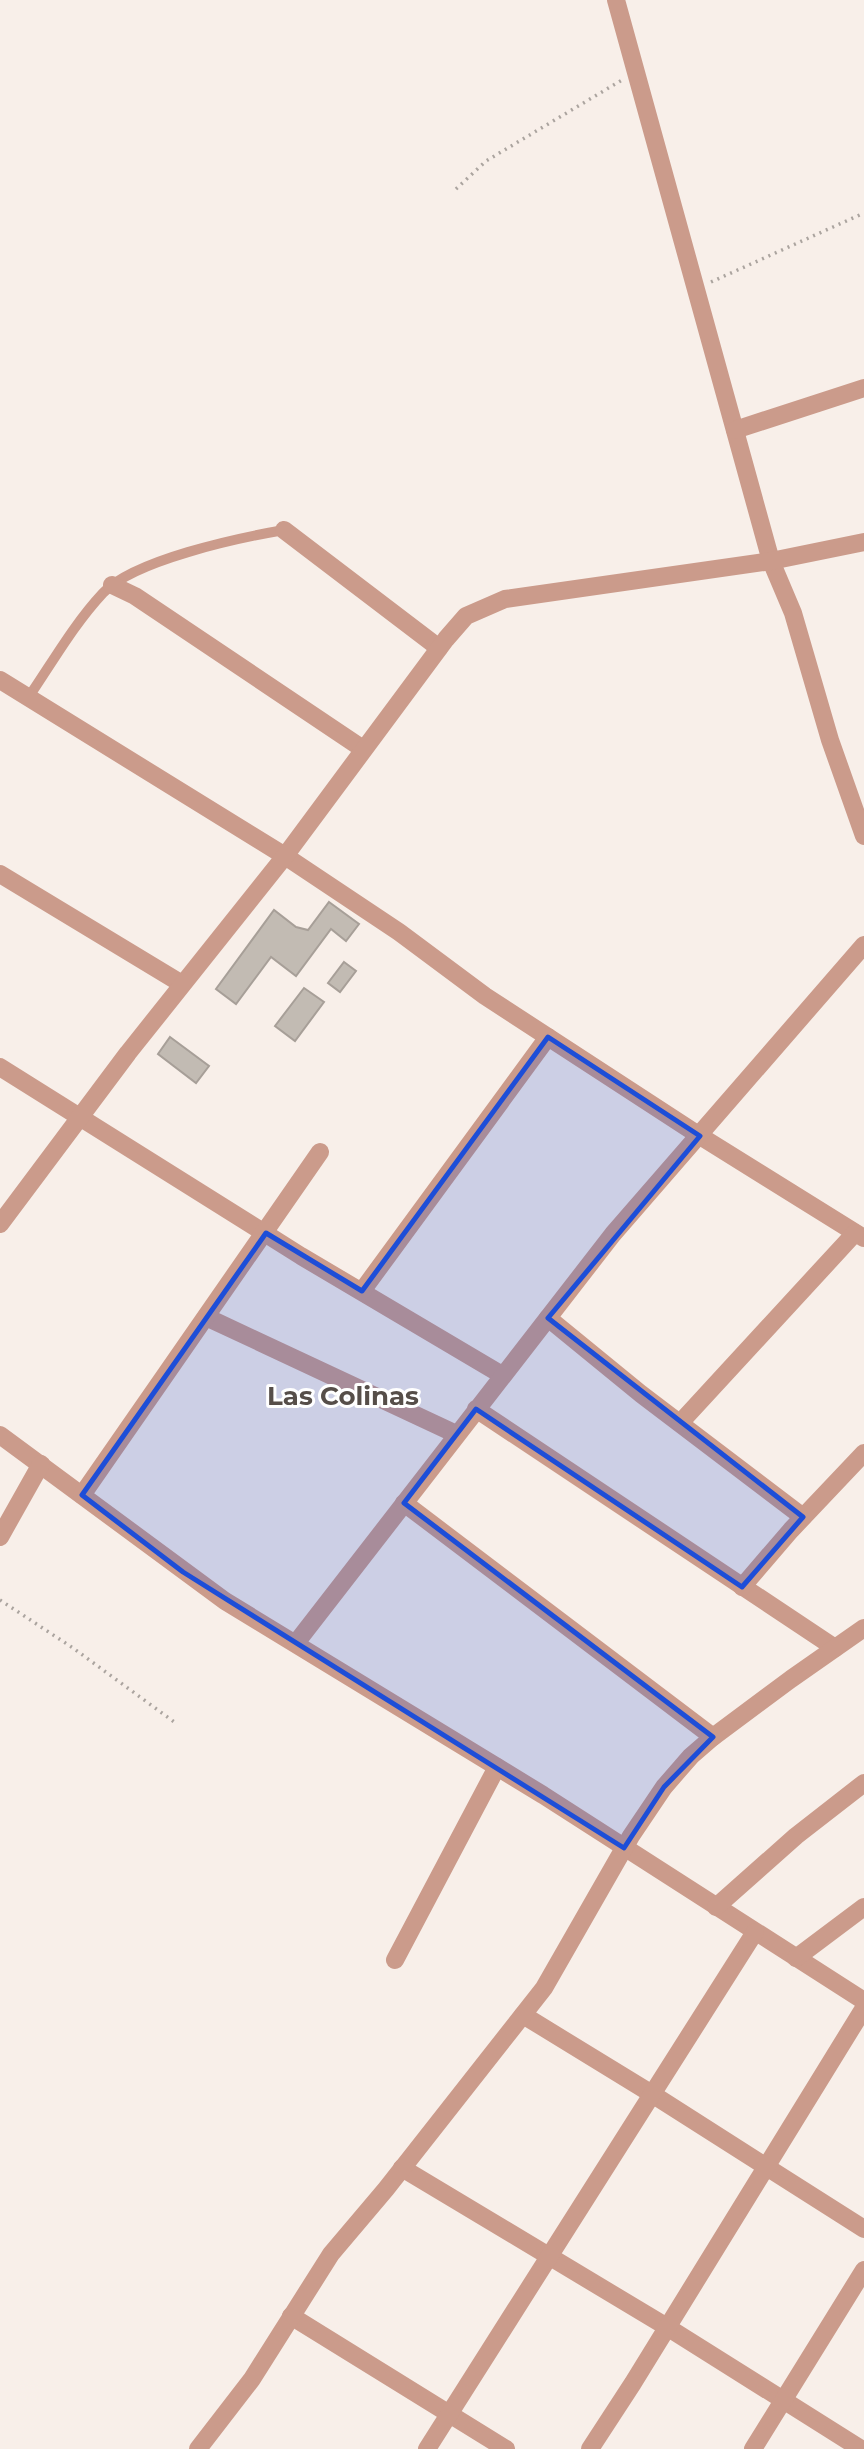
<svg xmlns="http://www.w3.org/2000/svg" width="864" height="2449" viewBox="0 0 864 2449" font-family="Montserrat,sans-serif">
  <style>
    .building { fill: #c2bbb3; stroke: #a79f98; stroke-width: 2 }
    .lines { fill: none; stroke-linecap: round; stroke-linejoin: round }
    .path { stroke: #aba49f; stroke-width: 3.5; stroke-dasharray: 2 5; stroke-linecap: butt }
    .service { stroke: #cb9b8b; stroke-width: 10 }
    .minor { stroke: #cb9b8b; stroke-width: 18 }
    .marked { fill: #1d4ed8; fill-opacity: 0.2; stroke: #1d4ed8; stroke-width: 5; stroke-linejoin: round }
    .labels { text-anchor: middle; dominant-baseline: central; stroke-width: 6; stroke-linejoin: round; paint-order: stroke }
    .district-label { font-size: 26px; font-weight: bold; fill: #564e49; stroke: #fff }
  </style>
  <rect width="100%" height="100%" fill="#f8efe9"/>
  <g class="building">
    <polygon points="329,902 359,924 346,941 331,929 296,976 271,957 236,1004 216,989 274,910 296,927 308,930"/>
    <polygon points="344,962 356,971 340,992 328,983"/>
    <polygon points="304,988 324,1002 295,1041 275,1026"/>
    <polygon points="170,1037 209,1066 196,1083 158,1054"/>
  </g>
  <g class="lines">
    <g class="path">
      <polyline points="456,189 486,161 622,80"/>
      <polyline points="711,282 864,213"/>
      <polyline points="0,1600 73,1648 177,1724"/>
    </g>
    <path class="service" d="M28 698C52 663 74 624 103 593 134 560 238 538 284 530"/>
    <g class="minor">
      <polyline points="616,0 771,561 793,613 830,740 864,836"/>
      <polyline points="735,430 864,388"/>
      <polyline points="284,530 439,648"/>
      <polyline points="112,585 135,596 363,749"/>
      <polyline points="0,680 285,856 399,932 485,996 700,1136 864,1238"/>
      <polyline points="0,874 182,984"/>
      <polyline points="0,1067 301,1256 502,1375"/>
      <polyline points="0,1224 128,1053 285,856 446,639 466,616 505,599 771,561 864,542"/>
      <polyline points="362,1291 548,1037"/>
      <polyline points="206,1317 456,1434"/>
      <polyline points="548,1318 641,1394 803,1517"/>
      <polyline points="476,1409 835,1648"/>
      <polyline points="680,1423 855,1233"/>
      <polyline points="0,1435 225,1601 543,1795 864,2001"/>
      <polyline points="82,1495 320,1152"/>
      <polyline points="404,1503 713,1737"/>
      <polyline points="0,1537 41,1464"/>
      <polyline points="742,1587 791,1530 864,1453"/>
      <polyline points="296,1643 613,1234 864,945"/>
      <polyline points="716,1907 796,1836 864,1783"/>
      <polyline points="796,1958 864,1907"/>
      <polyline points="395,1960 497,1767"/>
      <polyline points="523,2015 652,2094 864,2229"/>
      <polyline points="402,2168 667,2327 861,2449"/>
      <polyline points="291,2316 506,2449"/>
      <polyline points="198,2449 252,2379 331,2254 386,2189 544,1988 631,1836 664,1787 691,1756 713,1737 791,1679 864,1628"/>
      <polyline points="427,2449 755,1932"/>
      <polyline points="590,2449 633,2383 864,2008"/>
      <polyline points="753,2449 864,2270"/>
    </g>
  </g>
  <path class="marked" d="M548 1037 700 1136 548 1318 803 1517 742 1587 476 1409 404 1503 713 1737 664 1787 624 1848 183 1572 82 1495 266 1233 362 1291Z"/>
  <g class="labels">
    <g class="district-label">
      <text x="343" y="1396">Las Colinas</text>
    </g>
  </g>
</svg>
